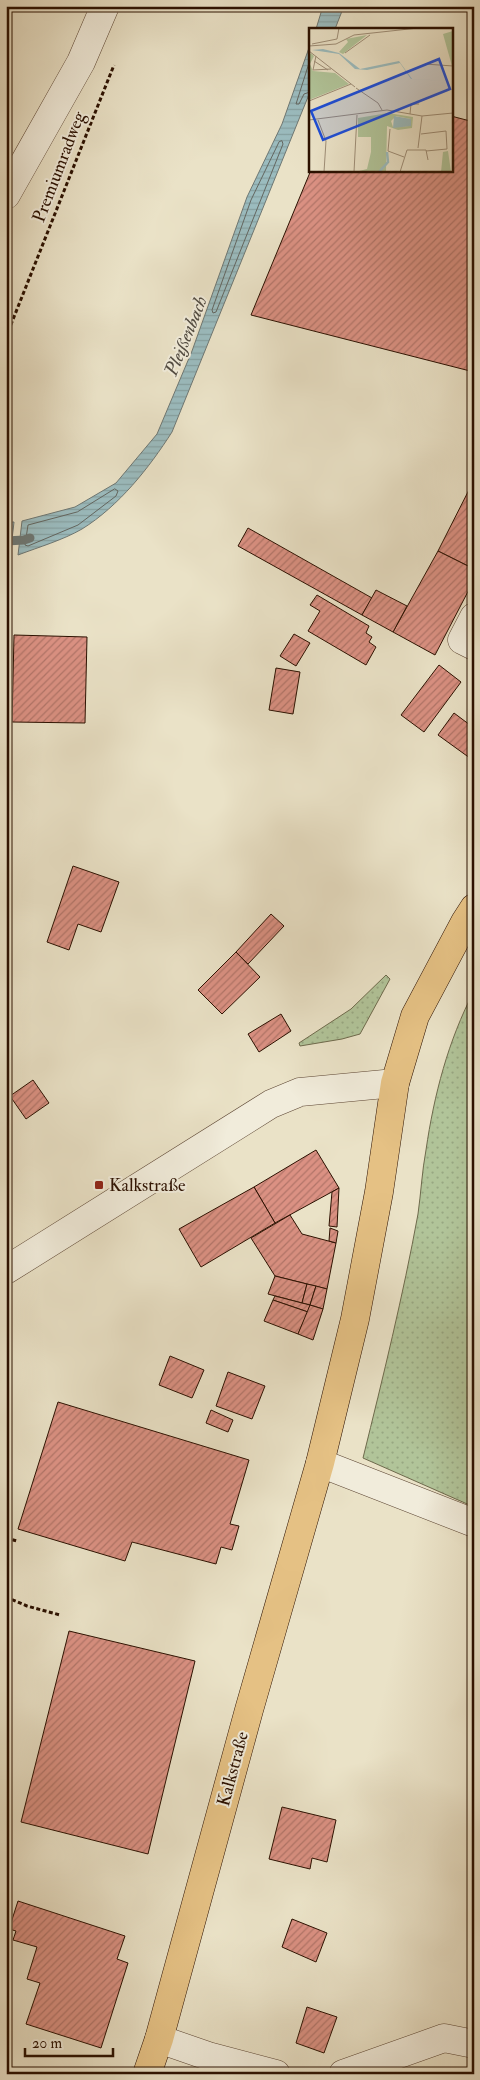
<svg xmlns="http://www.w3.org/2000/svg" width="480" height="2080" viewBox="0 0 480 2080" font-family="'IM FELL Double Pica',serif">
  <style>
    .grass { fill: url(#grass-dots); stroke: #6e6a4c }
    .water { fill: url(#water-rules); stroke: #6e7773 }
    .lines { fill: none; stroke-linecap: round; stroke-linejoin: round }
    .shore { stroke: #636660; stroke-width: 1 }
    .stream { stroke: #6e7773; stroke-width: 9 }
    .building { fill: url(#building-hatch); stroke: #2b1000 }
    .minor-casing { stroke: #5b4432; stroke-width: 29 }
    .major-casing { stroke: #2b1000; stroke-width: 29 }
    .path { stroke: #2b1000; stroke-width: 3; stroke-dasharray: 4 2.5; stroke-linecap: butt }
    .minor { stroke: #f1ecdb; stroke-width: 28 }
    .major { stroke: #e5c184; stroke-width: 28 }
    .poi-dot { fill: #8f2418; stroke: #f1ecdb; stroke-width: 2 }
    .labels { text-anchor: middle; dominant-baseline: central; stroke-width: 4; stroke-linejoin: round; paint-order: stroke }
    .street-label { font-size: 18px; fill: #2b1000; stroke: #f1ecdb }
    .poi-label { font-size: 18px; fill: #2b1000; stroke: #f1ecdb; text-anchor: start }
    .water-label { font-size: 19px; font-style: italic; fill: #524c43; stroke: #f1ecdb }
    .inset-river { fill: none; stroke: #9bbcbf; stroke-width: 2.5 }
    .inset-road { fill: none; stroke: #9e8e77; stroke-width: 1 }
    .view { fill: #1d4ed8; fill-opacity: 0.15; stroke: #1d4ed8; stroke-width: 2.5 }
    .inset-edge { fill: none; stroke: #2b1000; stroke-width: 2.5 }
  </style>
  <defs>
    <pattern id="grass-dots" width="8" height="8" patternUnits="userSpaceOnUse" patternTransform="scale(1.25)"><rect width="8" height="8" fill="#b1c499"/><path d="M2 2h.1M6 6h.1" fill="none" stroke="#98a782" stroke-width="1.8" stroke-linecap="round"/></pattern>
    <pattern id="water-rules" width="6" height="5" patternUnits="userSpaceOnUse" patternTransform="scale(1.25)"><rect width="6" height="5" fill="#9bbcbf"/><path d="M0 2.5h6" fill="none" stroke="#86a1a2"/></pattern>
    <pattern id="building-hatch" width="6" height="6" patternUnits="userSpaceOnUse" patternTransform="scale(1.25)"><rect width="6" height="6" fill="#db9183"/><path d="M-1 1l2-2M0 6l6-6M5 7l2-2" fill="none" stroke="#b27569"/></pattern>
  </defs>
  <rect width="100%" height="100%" fill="#eae2c7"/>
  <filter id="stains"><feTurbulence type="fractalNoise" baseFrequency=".004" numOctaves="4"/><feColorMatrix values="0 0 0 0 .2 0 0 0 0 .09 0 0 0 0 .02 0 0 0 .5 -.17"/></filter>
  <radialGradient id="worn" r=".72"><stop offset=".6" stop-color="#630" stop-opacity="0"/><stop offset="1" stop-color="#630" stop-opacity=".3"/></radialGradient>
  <g class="grass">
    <polygon points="386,975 390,979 360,1034 342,1039 300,1046 299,1043 351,1009"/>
    <path d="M474 991V1507L363 1458C383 1377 403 1296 418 1214 421 1193 422 1171 426 1150 434 1095 448 1041 474 991Z"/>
  </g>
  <g class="water">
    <polygon points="323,6 344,6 335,29 316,29"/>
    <path d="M310 45V92L172 432C149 468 119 506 82 529 63 540 39 547 18 555L22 521 75 507 116 483 157 434 192 351 247 197 282 124Z"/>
    <polygon points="6,522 14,522 10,557 6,557"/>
  </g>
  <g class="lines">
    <g class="shore">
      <polyline points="310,60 296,104 299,104 304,94 310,92"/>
      <polygon points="282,141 283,144 216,312 213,313 212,310 251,200 279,142"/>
      <polygon points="115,489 118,491 116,496 78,525 28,546 25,545 28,525 77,512"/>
    </g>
    <polyline class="stream" points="6,541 24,540 30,538"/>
  </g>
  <g class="building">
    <polygon points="451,116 474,122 474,372 251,315 311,170 451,170"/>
    <polygon points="474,480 474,569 438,551"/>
    <polygon points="248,528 372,598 362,615 238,546"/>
    <polygon points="438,551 474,569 474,580 435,655 393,632"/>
    <polygon points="376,590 407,606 393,632 362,615"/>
    <polygon points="317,595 369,626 366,633 372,637 369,642 376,647 366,665 308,631 320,611 310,605"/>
    <polygon points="294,634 310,643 296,666 280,656"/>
    <polygon points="14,635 87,637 85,723 12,722"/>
    <polygon points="439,665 461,682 424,732 401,715"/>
    <polygon points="276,668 300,672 293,714 269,710"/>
    <polygon points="454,713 474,728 474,761 438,735"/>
    <polygon points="73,866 119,882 101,932 78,924 69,950 47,942"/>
    <polygon points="271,914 284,926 248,964 236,952"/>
    <polygon points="236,952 260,977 222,1014 198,990"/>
    <polygon points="281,1014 291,1031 259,1052 248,1034"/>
    <polygon points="33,1080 49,1103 26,1119 10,1096"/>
    <polygon points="316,1150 339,1188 275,1223 254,1187"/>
    <polygon points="254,1187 275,1223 201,1267 179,1229"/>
    <polygon points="339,1188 337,1227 329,1226 332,1192"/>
    <polygon points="290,1215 302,1234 336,1243 327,1289 275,1276 251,1238"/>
    <polygon points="330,1228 338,1231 336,1243 329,1241"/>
    <polygon points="275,1276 307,1284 302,1303 268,1294"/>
    <polygon points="307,1284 316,1286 310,1305 302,1303"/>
    <polygon points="316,1286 327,1289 323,1309 310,1305"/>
    <polygon points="275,1296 302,1303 310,1305 308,1312 273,1300"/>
    <polygon points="273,1300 308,1312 298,1334 264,1321"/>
    <polygon points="310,1305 323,1309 313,1340 298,1334"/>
    <polygon points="170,1356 204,1370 192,1398 159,1385"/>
    <polygon points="228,1372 265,1386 252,1419 216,1406"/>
    <polygon points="58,1402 249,1460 230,1524 239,1526 232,1550 221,1547 216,1564 132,1542 125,1561 18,1529"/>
    <polygon points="211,1410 233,1420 228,1432 206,1423"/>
    <polygon points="69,1631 195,1661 148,1854 21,1822"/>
    <polygon points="282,1807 336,1820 327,1862 312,1858 310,1869 269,1859"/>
    <polygon points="18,1901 125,1936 117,1959 128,1963 101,2048 26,2024 40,1983 27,1979 37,1947 13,1940 16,1931 9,1929"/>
    <polygon points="292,1919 327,1933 316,1962 282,1947"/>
    <polygon points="307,2007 337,2017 324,2053 296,2043"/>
  </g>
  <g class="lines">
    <g class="minor-casing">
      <g id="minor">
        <polyline points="6,195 81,62 105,6"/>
        <polyline points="474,617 462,640 474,646"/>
        <polyline points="6,1270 271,1104 300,1092 395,1083"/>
        <polyline points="320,1463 474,1523"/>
        <polyline points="159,2039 208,2056 276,2074"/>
        <polyline points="343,2074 444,2038 474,2044"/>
      </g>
    </g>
    <g class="major-casing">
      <polyline id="major" points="147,2074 159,2039 249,1710 320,1463 355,1319 379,1192 395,1083 415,1016 465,922 474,908"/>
    </g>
    <g class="path">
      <polyline points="6,337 114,65"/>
      <polyline points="6,1538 17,1541"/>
      <polyline points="6,1597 27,1606 60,1615"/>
    </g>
    <use href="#minor" class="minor"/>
    <use href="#major" class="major"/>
  </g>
  <rect class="poi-dot" x="94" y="1180" width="10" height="10" rx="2.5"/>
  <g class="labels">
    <g class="street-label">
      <text transform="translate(59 167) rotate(-69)">Premiumradweg</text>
      <text transform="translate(233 1769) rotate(-75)">Kalkstraße</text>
    </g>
    <g class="poi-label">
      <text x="109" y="1185">Kalkstraße</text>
    </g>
    <g class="water-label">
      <text transform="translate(186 336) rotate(-68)">Pleißenbach</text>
    </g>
  </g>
  <g transform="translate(309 28)">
    <rect width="144" height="144" fill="#eae2c7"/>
    <path d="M2 25 5 28 1 36 4 43 26 45 40 56 0 72V27ZM79 85 104 89 103 100 89 102 78 98 77 143 46 144 58 141 62 124V109H49V90ZM87 88 102 91 101 98 84 99 82 93Z" fill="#b1c499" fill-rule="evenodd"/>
    <path d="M58 7 34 26 30 24 39 14 37 11Z" fill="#b1c499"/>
    <path d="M144 3V38H143L134 6ZM139 123 142 144H132L134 124Z" fill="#b1c499"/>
    <path d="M14 21 30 25 51 41 90 33 103 51 140 53 102 51 91 35 58 42 46 41 30 26 3 22ZM85 88 102 91V98L84 100Z" fill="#9bbcbf"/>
    <path class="inset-river" d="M70 144 79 134 78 124"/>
    <path class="inset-road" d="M3 16 28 11 30 0M0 18 27 16 45 7 109 0M0 23 46 59M36 25 61 7M7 28 4 42 22 41M5 33 19 42M116 36 144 38M47 60 69 75 73 82M0 73 42 56M101 86 102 76H110M0 92 78 82 113 88 144 85M9 92 17 113 15 144M81 101 79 123 95 129M112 106 137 103 138 121 117 123M109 120 113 88M45 144 48 87M91 144 98 122H117L119 132"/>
    <path class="view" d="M130 31 141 61 14 112 2 83Z"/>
    <rect width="144" height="144" class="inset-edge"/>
  </g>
  <rect width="480" height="2080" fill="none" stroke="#eae2c7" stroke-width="25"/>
  <rect x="8" y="8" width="465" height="2065" fill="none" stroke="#2b1000" stroke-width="2.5"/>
  <rect x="12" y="12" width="455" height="2055" fill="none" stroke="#2b1000"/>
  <path d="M25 2048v8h88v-8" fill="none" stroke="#2b1000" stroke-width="2.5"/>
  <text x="32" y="2048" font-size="15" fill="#2b1000" stroke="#f1ecdb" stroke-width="4" paint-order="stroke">20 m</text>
  <rect width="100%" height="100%" filter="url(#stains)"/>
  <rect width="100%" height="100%" fill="url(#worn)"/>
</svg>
